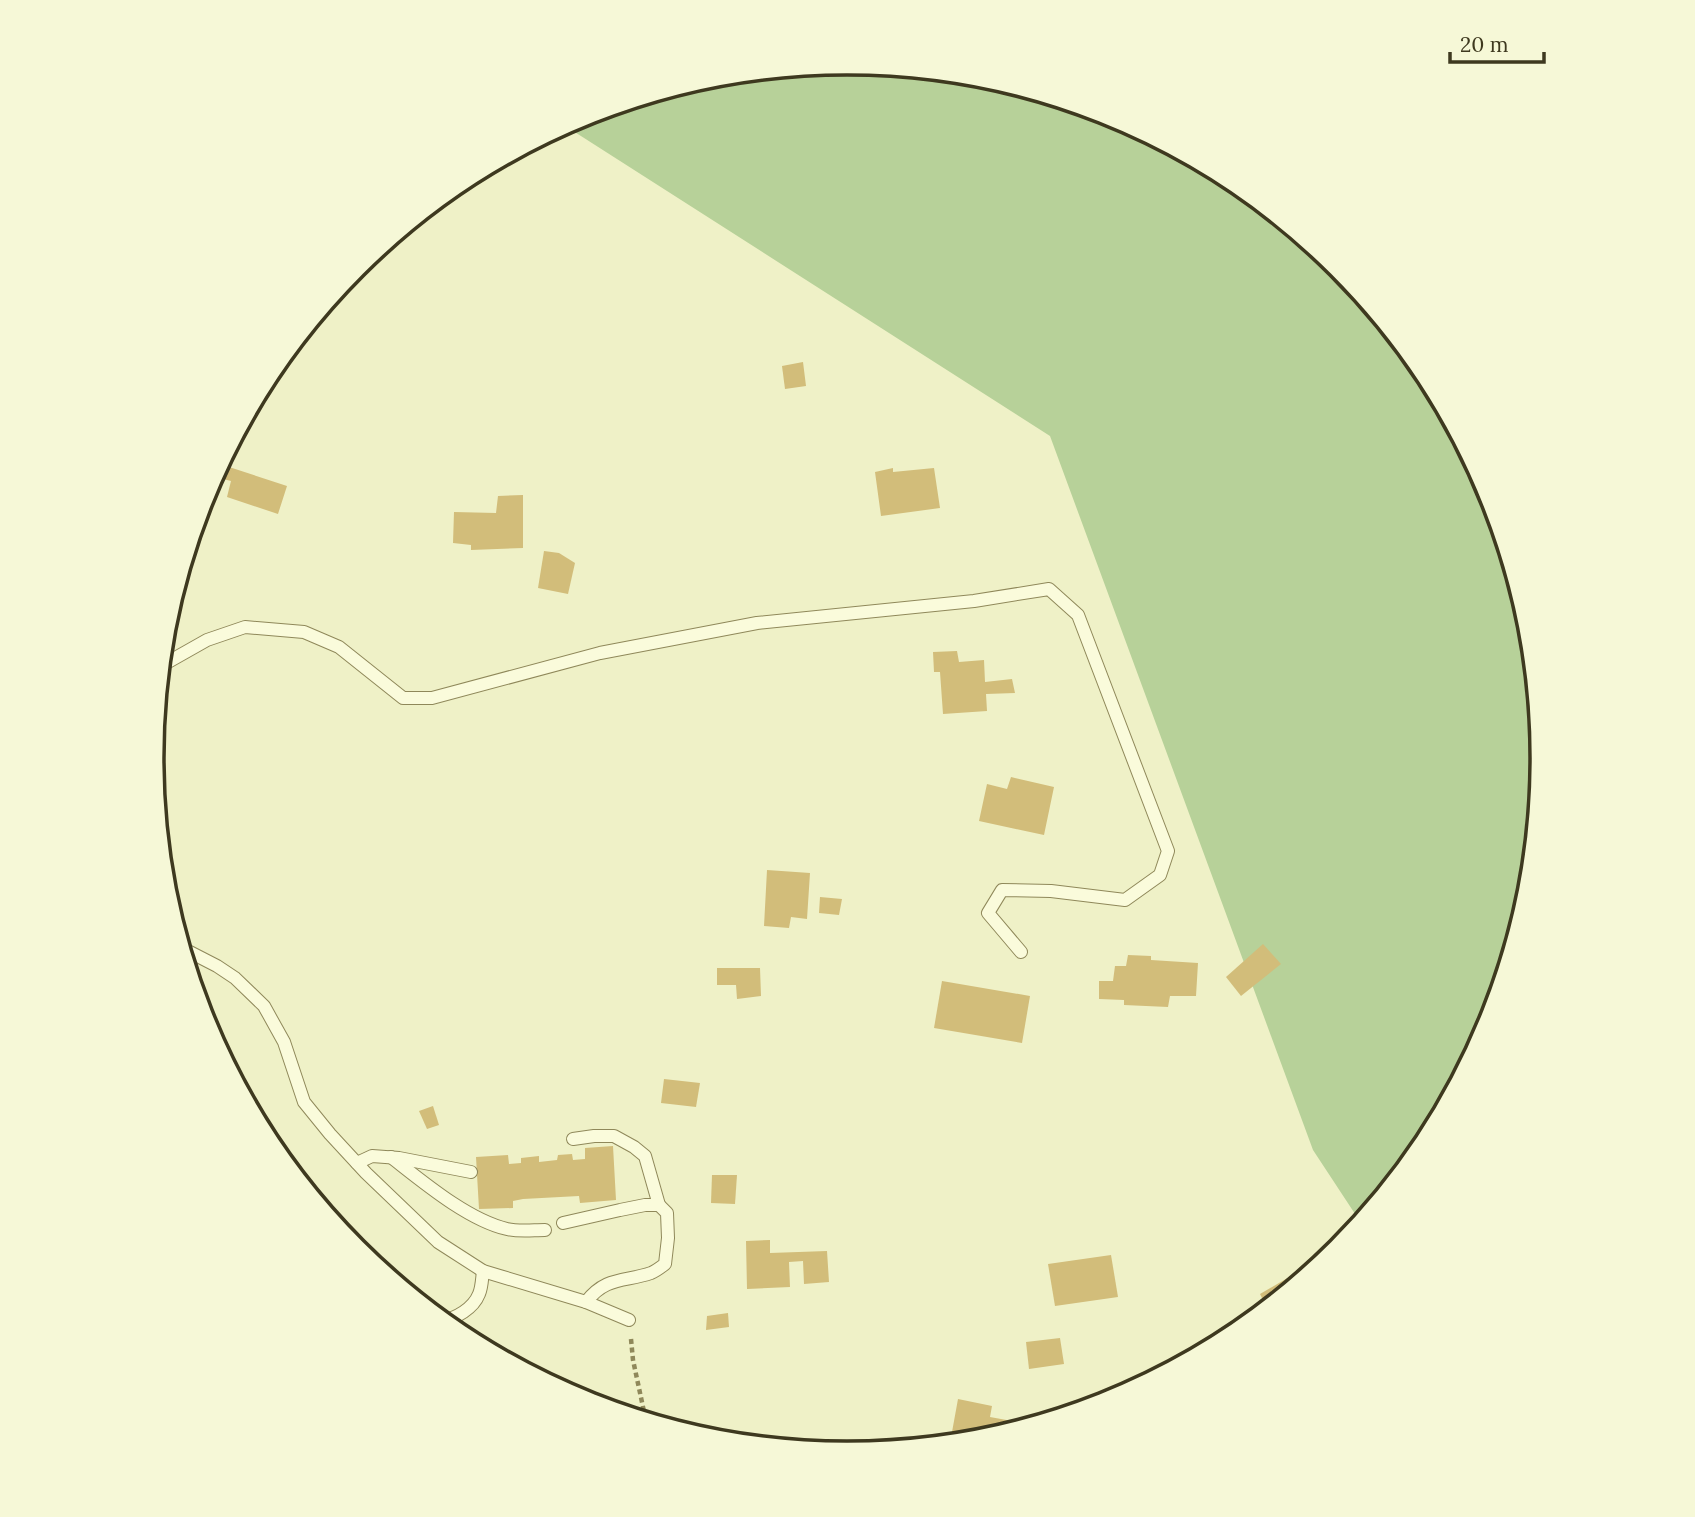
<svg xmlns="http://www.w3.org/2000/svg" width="1695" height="1517" viewBox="0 0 1695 1517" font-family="Lora,serif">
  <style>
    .green { fill: #b7d199 }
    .building { fill: #d2bd7a }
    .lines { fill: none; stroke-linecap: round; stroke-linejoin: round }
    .lane-casing { stroke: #8f885a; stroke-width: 14 }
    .path { stroke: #8f885a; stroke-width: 4.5; stroke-dasharray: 5 3.5; stroke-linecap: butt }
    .lane { stroke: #fafbdb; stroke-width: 12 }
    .rim { fill: none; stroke: #3e391f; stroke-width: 3.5 }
  </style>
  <rect width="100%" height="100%" fill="#eff1c7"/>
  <polygon class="green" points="847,63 984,76 1114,116 1234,180 1340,267 1426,372 1490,493 1530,623 1543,759 1530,895 1490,1025 1426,1145 1361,1223 1313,1150 1050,436 570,129 568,123 582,116 712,76"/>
  <g class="building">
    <polygon points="803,362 806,386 785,389 782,366"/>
    <polygon points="226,466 287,486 278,514 227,497 231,481 223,479"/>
    <polygon points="893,468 893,472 934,468 940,508 881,516 875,472"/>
    <polygon points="523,495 523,548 471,550 471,545 453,543 454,512 496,513 498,496"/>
    <polygon points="544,551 559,553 575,563 568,594 538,588"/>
    <polygon points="957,651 959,662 984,660 985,682 1012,679 1015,693 986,694 987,711 943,714 940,672 934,672 933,652"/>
    <polygon points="1011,777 1054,787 1044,835 979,821 987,784 1007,789"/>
    <polygon points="767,870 810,873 807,919 791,917 789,928 764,926"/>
    <polygon points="820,897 842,899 839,915 819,913"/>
    <polygon points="1263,944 1281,964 1241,996 1226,977"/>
    <polygon points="1128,955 1151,956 1151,960 1198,963 1196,996 1170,996 1168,1007 1124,1005 1124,1000 1099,999 1099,981 1113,981 1115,966 1126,966"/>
    <polygon points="717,968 760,968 761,996 737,999 736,985 717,985"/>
    <polygon points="942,981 1030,996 1022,1043 934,1028"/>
    <polygon points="664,1079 700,1083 696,1107 661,1103"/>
    <polygon points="433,1106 439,1125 427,1129 419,1111"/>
    <polygon points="613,1146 616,1200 580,1203 579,1196 523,1199 513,1201 513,1208 479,1209 476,1157 508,1155 509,1164 521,1163 521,1158 539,1156 539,1162 557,1160 558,1155 572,1154 573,1160 585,1159 585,1148"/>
    <polygon points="712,1175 737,1175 735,1204 711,1203"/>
    <polygon points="770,1240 770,1253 827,1251 829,1282 804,1284 803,1261 789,1262 790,1287 747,1289 746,1241"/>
    <polygon points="1332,1252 1334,1255 1291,1290 1265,1304 1260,1294"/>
    <polygon points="1111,1255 1118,1297 1055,1306 1048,1264"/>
    <polygon points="728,1313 729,1327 706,1330 707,1316"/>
    <polygon points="1060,1338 1064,1364 1029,1369 1026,1342"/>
    <polygon points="958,1399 992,1406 990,1417 1012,1421 1010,1432 983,1441 960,1443 962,1434 952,1432"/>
  </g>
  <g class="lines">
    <g class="lane-casing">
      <g id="lane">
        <polyline points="161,666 207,640 245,627 304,632 339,647 403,698 432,698 600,653 757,623 974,601 1049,589 1078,615 1168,851 1160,875 1125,900 1051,891 1002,890 988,913 1021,952"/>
        <polyline points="182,948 217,966 235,978 264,1006 284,1042 304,1102 330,1134 366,1173 438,1242 483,1271 586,1302 629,1320"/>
        <polyline points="573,1139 594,1136 614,1136 634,1147 645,1156 659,1205"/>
        <path d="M391 1157C423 1182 468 1220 507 1229 519 1232 533 1230 545 1230"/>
        <polyline points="357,1163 372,1156 399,1158 471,1172"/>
        <path d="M563 1223 620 1210 645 1205H659L667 1213 668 1238 665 1264C661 1267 656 1271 651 1273 625 1282 606 1276 586 1302"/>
        <path d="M442 1321C456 1318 473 1309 479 1294 482 1287 482 1278 483 1271"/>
      </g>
    </g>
    <polyline class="path" points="631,1339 633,1360 646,1421"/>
    <use href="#lane" class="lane"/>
  </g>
  <path d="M0 0H1695V1517H0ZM164 758a683 683 0 1 1 1366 0a683 683 0 1 1-1366 0Z" fill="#f6f8d7" fill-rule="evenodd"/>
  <path class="rim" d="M164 758a683 683 0 1 1 1366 0a683 683 0 1 1-1366 0Z"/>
  <path d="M1450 52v10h94v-10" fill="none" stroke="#3e391f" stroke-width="3.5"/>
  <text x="1460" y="52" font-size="21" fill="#3e391f" stroke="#f6f8d7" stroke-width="5" paint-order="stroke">20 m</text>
</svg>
